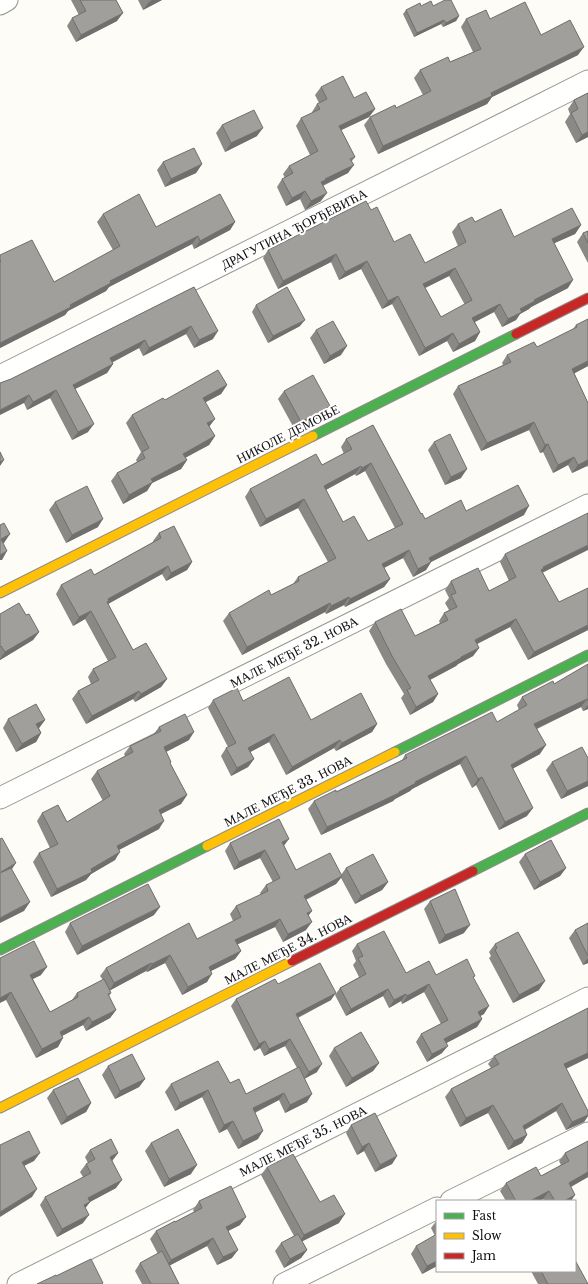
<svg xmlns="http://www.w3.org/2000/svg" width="588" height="1284" viewBox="0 0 588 1284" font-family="'Libre Baskerville',serif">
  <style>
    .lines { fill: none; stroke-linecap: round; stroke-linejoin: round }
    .street-casing { stroke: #979795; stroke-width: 23 }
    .fast-casing { stroke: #8e8d8b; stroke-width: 11 }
    .slow-casing { stroke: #8e8d8b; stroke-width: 11 }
    .jam-casing { stroke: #8e8d8b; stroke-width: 11 }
    .street { stroke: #fffffe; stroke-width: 21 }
    .fast { stroke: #4caf50; stroke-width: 9 }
    .slow { stroke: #ffc107; stroke-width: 9 }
    .jam { stroke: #c62828; stroke-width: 9 }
    .wall { fill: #8a8986; fill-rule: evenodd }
    .shaded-wall { fill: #716f6d }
    .building { fill: #a19f9c; stroke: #716f6d; fill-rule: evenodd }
    .labels { text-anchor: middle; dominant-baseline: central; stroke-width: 4; stroke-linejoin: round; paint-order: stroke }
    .street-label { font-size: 13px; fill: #111; stroke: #fff }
  </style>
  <rect width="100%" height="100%" fill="#fdfcf7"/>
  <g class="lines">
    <g class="street-casing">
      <g id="street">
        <polyline points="0,4 7,0"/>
        <polyline points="0,376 588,81"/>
        <polyline points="0,798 588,505"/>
        <polyline points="451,1201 588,1133"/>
        <polyline points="18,1284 588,998"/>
        <polyline points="284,1284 437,1208"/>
      </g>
    </g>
    <g class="fast-casing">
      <g id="fast">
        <polyline points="313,436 516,334"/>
        <polyline points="395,752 588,655"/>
        <polyline points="473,871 588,813"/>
        <polyline points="0,950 207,846"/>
      </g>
    </g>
    <g class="slow-casing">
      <g id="slow">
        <polyline points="0,593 313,436"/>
        <polyline points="207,846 395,752"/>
        <polyline points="0,1108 292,961"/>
      </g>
    </g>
    <g class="jam-casing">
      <g id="jam">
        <polyline points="516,334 588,298"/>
        <polyline points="292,961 473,871"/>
      </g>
    </g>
    <use href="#street" class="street"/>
    <use href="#fast" class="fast"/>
    <use href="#slow" class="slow"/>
    <use href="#jam" class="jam"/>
  </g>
  <g class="wall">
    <polygon points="71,0 116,0 117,21 76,42 67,26 72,18 79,15"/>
    <polygon points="138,0 162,0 143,10"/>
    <polygon points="421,6 433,6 459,16 456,21 443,27 441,24 414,37 403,14 406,10"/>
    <polygon points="466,19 490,19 541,35 578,55 492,97 487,104 378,154 364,125 370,117 396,108 423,95 414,78 420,70 450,62 473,52 461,27"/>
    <polygon points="321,87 354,98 375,109 369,117 341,130 355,157 352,161 348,173 323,186 321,201 305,210 300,199 286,206 277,187 282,179 285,178 283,174 289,166 310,155 296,126 301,118 312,113 312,112 317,104 319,103 315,95"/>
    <polygon points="588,93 588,137 576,143 565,122 570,114 568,109 574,100"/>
    <polygon points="222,125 257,136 225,152 216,133"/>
    <polygon points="163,162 202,164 196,173 165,187 157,170"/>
    <path d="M371 210 394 242 425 263 458 246 452 232 458 224 475 222 514 237 581 225 575 234 554 243 568 288 531 307 529 309 520 314 516 320 502 327 494 312 475 322 480 332 475 341 453 352 447 341 419 356 392 304 382 309 361 269 339 280 331 262 278 289 263 258 268 250ZM449 276 465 305 441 317 425 288Z"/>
    <polygon points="103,214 156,227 235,222 230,230 194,249 192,244 109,287 106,291 68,311 65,315 0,348 0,255 54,282 113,250 97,222"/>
    <polygon points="588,231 588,263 577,242 583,233"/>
    <polygon points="194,287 213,339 194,348 186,334 143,356 139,348 112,362 113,364 107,373 75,389 88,432 72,440 50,398 27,410 24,403 0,383 11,379"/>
    <polygon points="256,305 300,326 268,343 252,312"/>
    <polygon points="588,319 588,366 574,373 588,403 588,467 587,466 572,473 568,465 553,473 543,452 540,453 529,430 481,451 453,394 458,386 503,365 502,363 507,355 537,347 573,329 576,325"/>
    <polygon points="316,330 341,355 324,364 310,338"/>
    <polygon points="227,385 221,394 205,402 209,427 215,436 209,445 185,458 187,460 181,469 152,483 147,491 123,504 111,481 117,473 137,462 136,460 141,452 126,423 132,415 165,400"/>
    <polygon points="284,391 330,406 324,415 295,430 278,399"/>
    <path d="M373 425 421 514 425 519 466 511 524 515 431 562 426 570 413 577 403 558 384 568 390 579 384 587 345 607 344 605 326 614 325 612 242 655 223 621 229 613 271 595 293 584 298 577 328 562 298 508 260 527 245 497 250 489 322 465 344 454 341 447 346 439ZM365 471 395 528 368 541 343 522 326 490 355 474 356 476Z"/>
    <polygon points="434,442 461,478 445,485 428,450"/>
    <polygon points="55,502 98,527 66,543 49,510"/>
    <polygon points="159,533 192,562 187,570 166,581 162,574 108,604 133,650 167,679 161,687 135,702 133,699 86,724 72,699 78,691 91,684 88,677 93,669 108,661 85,619 73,626 56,594 61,585 94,575 153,542 153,541"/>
    <polygon points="505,554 543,573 559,602 588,588 588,630 528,660 510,627 477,644 479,648 473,656 458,664 456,666 430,680 438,694 433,702 410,715 401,698 404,694 386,664 369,631 375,622 415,636 440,623 439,621 444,613 449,610 445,603 449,598 445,590 451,581 489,591 509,581 500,562"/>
    <polygon points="0,614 26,615 39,632 33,640 0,660"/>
    <polygon points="588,664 588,709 583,711 581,707 537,729 540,754 513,768 527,816 499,830 476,785 472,788 460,764 412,789 410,791 395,799 393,801 321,835 308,809 314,801 336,792 402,760 405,755 497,722 519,710 517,705 522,697 554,684"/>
    <polygon points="213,700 243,701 311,720 377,724 372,732 336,751 334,748 286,775 269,742 250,752 254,759 248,767 231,776 221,756 226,748 228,747 208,708"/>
    <polygon points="8,719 45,720 39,728 41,733 36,742 16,752 3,728"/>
    <polygon points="159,727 189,740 166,752 170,764 187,795 181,804 161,814 159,829 119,850 115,860 91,874 86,880 51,897 33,862 39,853 50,848 37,821 42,813 67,822 103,801 91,779 97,771 125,756 124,754 130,746 153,735"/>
    <polygon points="588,758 588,786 561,799 546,770 552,762"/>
    <polygon points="230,843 284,846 296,870 341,875 346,868 388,882 382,890 355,904 341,878 336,884 306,900 308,916 306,930 283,942 275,927 237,944 241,951 235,959 211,971 207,982 182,995 165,963 147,972 146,971 110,990 111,993 109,996 116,1010 110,1018 86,1031 83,1025 62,1036 58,1047 36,1058 6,1000 0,958 41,975 33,979 50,1012 72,1000 77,993 103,980 100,976 106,968 197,939 233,921 230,914 236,906 261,895 260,893 266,885 273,882 260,858 234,870 225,851"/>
    <polygon points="525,854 566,868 560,876 534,890 519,862"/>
    <polygon points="430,901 464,933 439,944 424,909"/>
    <polygon points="154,915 77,955 65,932 70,923"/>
    <polygon points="588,923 588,963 583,965 569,938 575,930"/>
    <polygon points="357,944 406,973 473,978 484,1014 480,1016 482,1019 477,1027 446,1043 442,1053 427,1062 416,1042 421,1034 441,1024 424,992 402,1004 401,1001 389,1008 383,996 346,1016 335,995 340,988 359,977 353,965 356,961 352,951"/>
    <polygon points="495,944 539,990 513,1003 489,958 491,956 489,952"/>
    <polygon points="278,984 331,1000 298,1018 317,1072 304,1079 307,1102 285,1113 279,1100 255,1113 258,1139 238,1149 227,1129 219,1133 202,1097 175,1111 165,1092 171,1084 230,1083 246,1094 297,1068 285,1046 264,1056 260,1048 254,1051 231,1006 236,999"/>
    <polygon points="588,1008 588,1058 566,1069 588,1111 588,1116 584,1122 566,1130 556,1111 525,1130 527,1135 522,1143 508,1150 488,1113 460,1127 445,1097 451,1089 491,1068 488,1064 494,1056"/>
    <polygon points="334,1048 379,1063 373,1071 346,1087 329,1056"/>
    <polygon points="108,1066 145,1079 139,1087 115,1099 102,1075"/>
    <polygon points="53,1090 91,1103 86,1112 61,1125 47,1098"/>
    <polygon points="351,1125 397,1156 392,1164 375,1172 364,1151 357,1155 346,1133"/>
    <polygon points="588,1141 588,1177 571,1187 571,1201 544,1201 543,1199 540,1201 506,1201 500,1191 506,1183 541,1176 561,1165 559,1161 565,1153"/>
    <polygon points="151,1143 191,1174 164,1187 145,1151"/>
    <polygon points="90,1150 118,1153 112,1161 116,1188 90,1202 85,1208 83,1223 57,1237 40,1205 45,1197 83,1177 80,1172 86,1164 88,1163 85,1157"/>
    <polygon points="267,1167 320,1202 339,1223 302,1241 307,1250 301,1258 284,1268 275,1251 281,1243 294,1236 261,1175"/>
    <polygon points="199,1201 240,1225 228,1231 232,1258 217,1265 207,1246 170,1265 179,1284 142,1284 135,1271 140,1263 158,1254 150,1239 156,1231 175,1222 194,1212 193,1210"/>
    <polygon points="437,1220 437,1266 422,1274 411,1254 416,1246 435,1236 431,1228"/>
    <polygon points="531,1271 575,1271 588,1284 538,1284"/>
  </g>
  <g class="shaded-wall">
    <polygon points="152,0 162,0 143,10 149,2"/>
    <polygon points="123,13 117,21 76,42 81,35"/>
    <polygon points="459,16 456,21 443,27 446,23"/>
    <polygon points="444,20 441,24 414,37 417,33"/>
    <polygon points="584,47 578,55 492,97 487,104 378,154 383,146"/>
    <polygon points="375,109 369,117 333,134 339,126"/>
    <polygon points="263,128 257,136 225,152 231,143"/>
    <polygon points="588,132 588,137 576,143 582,135"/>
    <polygon points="202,164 196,173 165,187 171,179"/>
    <polygon points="354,165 348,173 321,186 321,182 325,179"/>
    <polygon points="305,191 300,199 286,206 292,198"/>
    <polygon points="327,193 321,201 305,210 311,201"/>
    <polygon points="235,222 230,230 194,249 200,241"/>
    <polygon points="581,225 575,234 546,247 552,239"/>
    <polygon points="198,236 192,244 109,287 106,291 68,311 65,315 0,348 0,343 70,305 110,281"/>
    <polygon points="336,254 331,262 278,289 283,281"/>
    <polygon points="367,261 361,269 339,280 345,272"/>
    <polygon points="455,268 449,276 417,292 423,284"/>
    <polygon points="573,280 568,288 531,307 529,309 520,314 516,320 502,327 508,319 520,309 534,300"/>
    <polygon points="398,296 392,304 382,309 388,301"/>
    <polygon points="500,304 494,312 467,326 472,318"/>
    <polygon points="305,320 300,326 268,343 273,336"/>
    <polygon points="191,326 186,334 143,356 149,348"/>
    <polygon points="218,331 213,339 194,348 199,340"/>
    <polygon points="480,332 475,341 453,352 459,344"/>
    <polygon points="453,333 447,341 419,356 425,348"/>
    <polygon points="145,340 139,348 104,367 110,358"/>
    <polygon points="347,346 341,355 324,364 330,356"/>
    <polygon points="588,361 588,366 566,378 572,369"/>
    <polygon points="113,364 107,373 67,393 73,385"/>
    <polygon points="227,385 221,394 197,407 203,398"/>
    <polygon points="56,390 50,398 27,410 33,402"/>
    <polygon points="29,395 24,403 0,415 0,410"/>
    <polygon points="330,406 324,415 295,430 301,422"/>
    <polygon points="215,419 209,427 207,423"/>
    <polygon points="534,422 529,430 481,451 487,443"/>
    <polygon points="94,424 88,432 72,440 78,432"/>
    <polygon points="215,436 209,445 177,462 183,454"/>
    <polygon points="548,444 543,452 540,453 545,445"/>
    <polygon points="574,457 568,465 553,473 558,465"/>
    <polygon points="4,460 0,466 0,462"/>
    <polygon points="187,460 181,469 152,483 147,491 123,504 129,495 151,479"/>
    <polygon points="588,460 588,464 587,466 572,473 578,465"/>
    <polygon points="371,463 365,471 356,476 362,468"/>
    <polygon points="361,466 355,474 318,494 324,486"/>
    <polygon points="467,469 461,478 445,485 451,477"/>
    <polygon points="304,499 298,508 260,527 266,519"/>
    <polygon points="529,506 524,515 423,566 429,558"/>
    <polygon points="103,519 98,527 66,543 72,535"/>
    <polygon points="10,534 4,543 0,545 1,539"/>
    <polygon points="588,545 588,550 540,574 535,578 543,567"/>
    <polygon points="409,550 403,558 376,572 382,564"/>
    <polygon points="7,551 2,560 0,560 0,555"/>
    <polygon points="192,562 187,570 166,581 171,573"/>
    <polygon points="431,562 426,570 413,577 418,569"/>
    <polygon points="168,566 162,574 106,605 108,599"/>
    <polygon points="390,579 384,587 345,607 350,599"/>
    <polygon points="349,597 344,605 326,614 331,606"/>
    <polygon points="330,603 325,612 242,655 247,647"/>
    <polygon points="91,611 85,619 73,626 79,617"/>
    <polygon points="516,619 510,627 469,648 475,640"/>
    <polygon points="588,625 588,630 528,660 534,652"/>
    <polygon points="39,632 33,640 0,660 0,659 5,652"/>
    <polygon points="479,648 473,656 458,664 456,666 422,684 428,676 461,657"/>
    <polygon points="167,679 161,687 135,702 141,694"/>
    <polygon points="139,691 133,699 86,724 92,716"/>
    <polygon points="438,694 433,702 410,715 416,707"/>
    <polygon points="587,699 581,707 529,732 534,724"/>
    <polygon points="588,705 588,709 583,711"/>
    <polygon points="45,720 39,728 31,732 36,724"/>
    <polygon points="377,724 372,732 336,751 342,743"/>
    <polygon points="194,732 189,740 158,756 164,747"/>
    <polygon points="41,733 36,742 16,752 22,744"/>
    <polygon points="274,734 269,742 243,756 248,748"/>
    <polygon points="340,740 334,748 286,775 292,767"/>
    <polygon points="546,745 540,754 505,773 511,765"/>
    <polygon points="466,756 460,764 412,789 410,791 395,799 393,801 321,835 327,827 399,792 415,782"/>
    <polygon points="254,759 248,767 231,776 237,768"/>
    <polygon points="482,777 476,785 472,788 478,779"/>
    <polygon points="588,781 588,786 561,799 567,791"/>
    <polygon points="187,795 181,804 153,818 159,810"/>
    <polygon points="533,808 527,816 499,830 505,822"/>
    <polygon points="164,821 159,829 111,854 117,846"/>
    <polygon points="289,839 283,847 282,842"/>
    <polygon points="265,850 260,858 234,870 239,862"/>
    <polygon points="120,852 115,860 91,874 86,880 51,897 57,889"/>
    <polygon points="16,863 10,872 0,873 1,872"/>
    <polygon points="566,868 560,876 534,890 540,882"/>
    <polygon points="342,876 336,884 298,903 304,896"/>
    <polygon points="388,882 382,890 355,904 361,896"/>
    <polygon points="30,902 24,911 0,923 0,918"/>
    <polygon points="160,907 154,915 77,955 82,946"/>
    <polygon points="312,911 306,919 307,913"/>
    <polygon points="280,919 275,927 230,948 235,940"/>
    <polygon points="312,922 306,930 283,942 288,934"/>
    <polygon points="470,925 464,933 439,944 445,935"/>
    <polygon points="241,951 235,959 203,975 209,967"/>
    <polygon points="170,955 165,963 147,972 152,964"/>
    <polygon points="588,958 588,963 583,965"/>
    <polygon points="151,963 146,971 109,991 114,983"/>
    <polygon points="47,967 41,975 24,983 30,975"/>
    <polygon points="212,974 207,982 182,995 188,987"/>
    <polygon points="545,981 539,990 513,1003 519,995"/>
    <polygon points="429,984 424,992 402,1004 407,996"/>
    <polygon points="388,989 383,996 346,1016 351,1009"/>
    <polygon points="11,992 6,1000 0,1003 0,998"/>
    <polygon points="336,993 331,1000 290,1021 296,1014"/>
    <polygon points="406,994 401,1001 389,1008 394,1000"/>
    <polygon points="489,1006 484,1014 473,1020 478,1012"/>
    <polygon points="116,1010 110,1018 86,1031 92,1022"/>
    <polygon points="89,1017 83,1025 54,1040 60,1032"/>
    <polygon points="482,1019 477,1027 439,1047 444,1039"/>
    <polygon points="63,1038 58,1047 36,1058 42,1049"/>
    <polygon points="290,1039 285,1046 264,1056 269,1049"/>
    <polygon points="265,1041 260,1048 254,1051 259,1044"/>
    <polygon points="448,1046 442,1053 427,1062 432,1054"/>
    <polygon points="588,1053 588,1058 558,1072 564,1064"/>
    <polygon points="379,1063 373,1071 346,1087 352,1078"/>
    <polygon points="322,1064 317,1072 304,1079 309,1072"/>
    <polygon points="145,1079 139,1087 115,1099 120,1091"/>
    <polygon points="208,1090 202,1097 175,1111 180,1103"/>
    <polygon points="284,1093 279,1100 247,1116 253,1108"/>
    <polygon points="312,1094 307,1102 285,1113 290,1105"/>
    <polygon points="91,1103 86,1112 61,1125 67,1117"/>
    <polygon points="562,1103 556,1111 517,1134 523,1126"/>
    <polygon points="493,1105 488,1113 460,1127 466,1118"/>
    <polygon points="588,1115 588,1116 584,1122 566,1130 572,1122"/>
    <polygon points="233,1121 227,1129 219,1133 224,1125"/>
    <polygon points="263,1131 258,1139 238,1149 243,1141"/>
    <polygon points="527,1135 522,1143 508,1150 514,1141"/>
    <polygon points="369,1143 364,1151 357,1155 362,1147"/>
    <polygon points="40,1153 34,1161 16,1170 22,1162"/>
    <polygon points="118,1153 112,1161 104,1165 110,1157"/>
    <polygon points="397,1156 392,1164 375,1172 380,1165"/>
    <polygon points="197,1165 191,1174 164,1187 169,1179"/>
    <polygon points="588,1172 588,1177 563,1191 569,1183"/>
    <polygon points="122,1180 116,1188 82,1206 88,1198"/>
    <polygon points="37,1189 32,1197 0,1217 0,1212"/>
    <polygon points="549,1191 543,1199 540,1201 530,1201"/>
    <polygon points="575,1195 571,1201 564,1201"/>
    <polygon points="90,1202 84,1210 84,1205"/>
    <polygon points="345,1214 339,1223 299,1243 304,1235"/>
    <polygon points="89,1215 83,1223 57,1237 62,1229"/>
    <polygon points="246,1217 240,1225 220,1235 226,1227"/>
    <polygon points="213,1238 207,1246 165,1268 171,1260"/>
    <polygon points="238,1250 232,1258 217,1265 223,1257"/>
    <polygon points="307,1250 301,1258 284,1268 290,1259"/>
    <polygon points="437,1261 437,1266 422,1274 427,1266"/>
  </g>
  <g class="building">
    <polygon points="80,0 116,0 123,13 81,35 72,18 86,11"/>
    <polygon points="445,0 451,0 459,16 446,23 444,20 417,33 406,10 420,3 421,6 431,1 433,6"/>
    <polygon points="525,2 541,35 570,20 584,47 491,93 492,96 383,146 370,117 395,105 396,108 431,91 420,70 448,57 450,62 481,49 466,19 486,10 490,19"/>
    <polygon points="343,76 354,98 366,92 375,109 339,126 355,157 350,159 354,165 325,179 326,180 321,182 327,193 311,201 305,191 292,198 282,179 293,173 289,166 318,151 301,118 320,109 317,104 327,99 321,87"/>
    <polygon points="588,93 588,132 582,135 571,113 578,109 574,100"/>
    <polygon points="254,110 263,128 231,143 222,125"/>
    <polygon points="194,148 202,164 171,179 163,162"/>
    <polygon points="139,194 156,227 220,194 235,222 200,241 198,236 110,281 111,283 70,305 71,307 0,343 0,262 1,261 0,260 0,255 32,240 54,282 120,246 103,214"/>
    <path d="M366 201 371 210 377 207 394 242 410 234 425 263 466 242 458 224 472 217 475 222 501 209 514 237 572 208 581 225 552 239 573 280 534 300 535 301 520 309 522 312 508 319 500 304 472 318 480 332 459 344 453 333 425 348 398 296 388 301 367 261 345 272 336 254 283 281 268 250ZM455 268 472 300 441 317 423 284Z"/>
    <polygon points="588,231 588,243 583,233"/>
    <polygon points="194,287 218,331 199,340 191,326 149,348 145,340 110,358 113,364 73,385 94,424 78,432 56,390 33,402 29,395 0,410 0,383 11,379"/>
    <polygon points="287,287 305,320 273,336 256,305"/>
    <polygon points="588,319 588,361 572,369 588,403 588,460 578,465 574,457 558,465 548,444 545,445 534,422 487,443 458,386 511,362 507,355 534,342 537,347 577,327 576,325"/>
    <polygon points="333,321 347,346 330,356 316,330"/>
    <polygon points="218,370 227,385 203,398 215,419 207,423 215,436 183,454 187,460 151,479 153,482 129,495 117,473 145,458 142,452 149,448 132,415 163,398 165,400"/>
    <polygon points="313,375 330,406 301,422 284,391"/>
    <path d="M373 425 421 514 422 513 425 519 461 500 466 511 518 485 529 506 429 558 431 562 418 569 409 550 382 564 390 579 350 599 349 597 331 606 330 603 247 647 229 613 269 590 271 595 299 581 298 577 336 558 304 499 266 519 250 489 316 454 322 465 352 449 346 439ZM371 463 403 524 368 541 354 516 343 522 324 486 361 466 362 468Z"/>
    <polygon points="450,434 467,469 451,477 434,442"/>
    <polygon points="0,452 4,460 0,462"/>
    <polygon points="87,486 103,519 72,535 55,502"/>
    <polygon points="588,513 588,545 543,567 544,568 541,570 559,602 588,588 588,625 534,652 516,619 475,640 479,648 461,657 461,658 428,676 438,694 416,707 407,690 411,688 392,656 375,622 401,609 415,636 448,620 444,613 457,607 451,595 456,593 451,581 478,568 489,591 516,577 505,554"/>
    <polygon points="4,523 10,534 1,539 7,551 0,555 0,525"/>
    <polygon points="174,526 192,562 171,573 168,566 108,599 109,601 107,602 133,650 146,643 167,679 141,694 139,691 92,716 78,691 99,680 93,669 116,657 91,611 79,617 61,585 91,569 94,575 161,538 159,533"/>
    <polygon points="19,603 26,615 29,614 39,632 5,652 1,646 0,647 0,614"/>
    <polygon points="588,664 588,701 587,699 534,724 546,745 511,765 533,808 505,822 482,777 478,779 466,756 415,782 416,783 399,792 399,793 327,827 314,801 336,790 336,792 407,758 405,755 492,712 497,722 527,705 522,697 553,681 554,684"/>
    <polygon points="289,677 311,720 361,693 377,724 342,743 340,740 292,767 274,734 248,748 254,759 237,768 226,748 236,743 213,700 237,688 243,701"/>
    <polygon points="36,704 45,720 36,724 41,733 22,744 8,719"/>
    <polygon points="185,714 194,732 164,747 171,762 170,763 187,795 159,810 164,821 117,846 120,852 91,869 92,872 57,889 39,853 58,844 42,813 58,805 67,822 110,796 97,771 133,752 130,746 161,731 159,727"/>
    <polygon points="582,747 588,758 588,781 567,791 552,762"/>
    <polygon points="279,819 289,839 282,842 296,870 330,853 342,876 304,896 312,911 307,913 312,922 288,934 280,919 235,940 241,951 209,967 212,974 188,987 170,955 152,964 151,963 114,983 106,968 189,923 197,939 241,917 236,906 268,891 266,885 280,878 265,850 239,862 230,843"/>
    <polygon points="2,838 16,863 1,872 0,870 0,839"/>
    <polygon points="551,840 566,868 540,882 525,854"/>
    <polygon points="373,854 388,882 361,896 346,868"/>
    <polygon points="11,868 30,902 0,918 0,873"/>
    <polygon points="148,884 160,907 82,946 70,923"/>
    <polygon points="455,889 470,925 445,935 430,901"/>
    <polygon points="588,923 588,956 575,930"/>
    <polygon points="384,931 406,973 429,961 436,975 467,959 475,976 473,977 489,1006 478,1012 482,1019 444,1039 448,1046 432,1054 421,1034 448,1020 429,984 407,996 406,994 394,1000 388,989 351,1009 340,988 366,974 358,958 363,956 357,944"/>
    <polygon points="518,932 545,981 519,995 495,950 497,948 495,944"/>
    <polygon points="34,941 47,967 30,975 50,1012 78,997 77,993 104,979 111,993 108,994 116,1010 92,1022 89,1017 60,1032 63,1038 42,1049 11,992 0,998 0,958"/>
    <polygon points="320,963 336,993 296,1014 322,1064 309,1072 290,1039 269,1049 265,1041 259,1044 236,999 275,979 278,984"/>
    <polygon points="588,1008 588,1053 564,1064 588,1111 588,1115 572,1122 562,1103 523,1126 527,1135 514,1141 493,1105 466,1118 451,1089 499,1064 494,1056"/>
    <polygon points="361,1032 379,1063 352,1078 334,1048"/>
    <polygon points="132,1054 145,1079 120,1091 108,1066"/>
    <polygon points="218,1061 230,1083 239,1079 246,1094 299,1067 312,1094 290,1105 284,1093 253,1108 263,1131 243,1141 233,1121 224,1125 208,1090 180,1103 171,1084"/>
    <polygon points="78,1078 91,1103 67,1117 53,1090"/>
    <polygon points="375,1113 397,1156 380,1165 369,1143 362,1147 351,1125"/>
    <polygon points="178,1129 197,1165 169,1179 151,1143"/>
    <polygon points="29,1131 40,1153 22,1162 37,1189 0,1212 0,1145"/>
    <polygon points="111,1139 118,1153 110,1157 122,1180 88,1198 90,1202 84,1205 89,1215 62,1229 45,1197 91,1173 86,1164 95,1159 90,1150"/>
    <polygon points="588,1141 588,1172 569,1183 575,1195 564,1201 555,1201 549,1191 530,1201 516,1201 506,1183 536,1167 541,1176 569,1161 565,1153"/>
    <polygon points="293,1154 320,1202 334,1195 345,1214 304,1235 267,1167"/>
    <polygon points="231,1186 246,1217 226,1227 238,1250 223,1257 213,1238 171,1260 156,1231 175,1221 175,1222 202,1208 199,1201"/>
    <polygon points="298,1234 307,1250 290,1259 281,1243"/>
    <polygon points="437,1234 437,1261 427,1266 416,1246"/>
    <polygon points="162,1251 179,1284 151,1284 140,1263"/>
    <polygon points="91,1259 103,1283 102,1284 37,1284 56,1275 56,1276"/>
    <polygon points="575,1260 588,1284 548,1284 541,1271 575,1271"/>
  </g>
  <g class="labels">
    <g class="street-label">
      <text transform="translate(294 229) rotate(-27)">ДРАГУТИНА ЂОРЂЕВИЋА</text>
      <text transform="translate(288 434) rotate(-27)">НИКОЛЕ ДЕМОЊЕ</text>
      <text transform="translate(294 652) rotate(-27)">МАЛЕ МЕЂЕ 32. НОВА</text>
      <text transform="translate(288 791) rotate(-27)">МАЛЕ МЕЂЕ 33. НОВА</text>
      <text transform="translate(288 949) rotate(-27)">МАЛЕ МЕЂЕ 34. НОВА</text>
      <text transform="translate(303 1141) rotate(-27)">МАЛЕ МЕЂЕ 35. НОВА</text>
    </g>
  </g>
  <rect x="436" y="1200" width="140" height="72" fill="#ffffff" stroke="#a0a0a0"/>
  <rect x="444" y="1213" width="20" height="6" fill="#4caf50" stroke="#a0a0a0"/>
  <text x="472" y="1220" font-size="12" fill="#111111">Fast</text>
  <rect x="444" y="1233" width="20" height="6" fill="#ffc107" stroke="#a0a0a0"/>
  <text x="472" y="1240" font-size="12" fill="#111111">Slow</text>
  <rect x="444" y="1253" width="20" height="6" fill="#c62828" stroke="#a0a0a0"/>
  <text x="472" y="1260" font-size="12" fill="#111111">Jam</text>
</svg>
